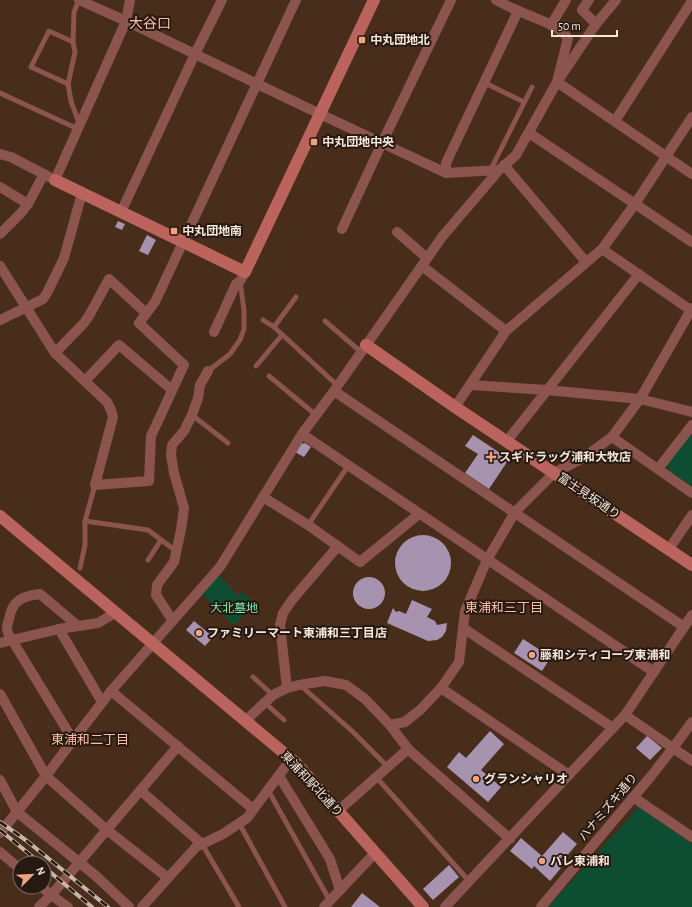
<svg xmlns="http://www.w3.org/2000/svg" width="692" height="907" viewBox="0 0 692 907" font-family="'Alegreya Sans','Noto Sans JP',sans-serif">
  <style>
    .green { fill: #0d4e32 }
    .building { fill: #a792b0 }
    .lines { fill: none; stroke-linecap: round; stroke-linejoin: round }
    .lane { stroke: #8c544f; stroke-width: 5 }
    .street { stroke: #8c544f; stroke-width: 10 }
    .secondary { stroke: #bb635d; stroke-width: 12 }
    .rail-casing { stroke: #cab6a9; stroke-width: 4 }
    .rail { stroke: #251911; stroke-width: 2.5; stroke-dasharray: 8; stroke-linecap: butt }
    .poi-dot { fill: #f1a17d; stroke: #251911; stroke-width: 1.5 }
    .labels { text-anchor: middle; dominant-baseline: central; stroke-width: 4; stroke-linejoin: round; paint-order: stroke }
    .poi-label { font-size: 12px; font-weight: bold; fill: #f7e6da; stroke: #251911; text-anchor: start }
    .street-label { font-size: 12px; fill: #f7e6da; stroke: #251911 }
    .park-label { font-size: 12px; fill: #77eeb3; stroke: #251911 }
    .neighbourhood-label { font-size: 13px; fill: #fcbfa4; stroke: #251911 }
    .quarter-label { font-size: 14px; fill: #fcbfa4; stroke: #251911 }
  </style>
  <rect width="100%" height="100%" fill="#482d1b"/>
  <g class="green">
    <polygon points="692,431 692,486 669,471 666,465"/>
    <polygon points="219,575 238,596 242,592 255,603 234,625 202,594"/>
    <polygon points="639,807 692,844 692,907 548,907"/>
  </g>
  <g class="building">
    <polygon points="118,221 125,224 122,230 115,227"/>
    <polygon points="147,235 156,240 148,255 139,251"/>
    <polygon points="473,435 509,459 489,489 465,473 478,454 465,446"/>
    <polygon points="305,443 311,447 304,457 295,452 301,444"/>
    <circle cx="423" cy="563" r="28"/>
    <circle cx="369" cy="593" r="16"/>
    <polygon points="412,600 432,609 427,617 435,621 437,625 447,623 446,631 442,637 437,640 428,641 387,623 393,608 396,612 399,611 406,614"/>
    <polygon points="194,621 213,637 205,646 186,630"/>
    <polygon points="523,639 551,657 542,671 514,653"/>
    <polygon points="490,731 504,744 481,770 501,787 488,802 447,767 459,752 466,758"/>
    <polygon points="647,736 662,748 650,760 636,748"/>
    <polygon points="563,832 577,844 558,866 561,868 550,881 534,866 532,869 510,851 521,838 542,856"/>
    <polygon points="449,865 459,877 433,900 423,889"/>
    <polygon points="362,893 380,907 351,907"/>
  </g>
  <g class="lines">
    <g class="lane">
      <polyline points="79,0 74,12 73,42 75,52 68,84 71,101 79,123"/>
      <polyline points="485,83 524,102"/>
      <polyline points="68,84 31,67 49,31 73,42"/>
      <polyline points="0,93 78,129"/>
      <polyline points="490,171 532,87"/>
      <polyline points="263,320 274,327 338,386"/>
      <polyline points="325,321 361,352"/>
      <polyline points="274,327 296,297"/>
      <polyline points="256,366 282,335"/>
      <polyline points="208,371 230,354 240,340 244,329 244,310 240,281"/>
      <polyline points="269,376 316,415"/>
      <polyline points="192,415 228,443"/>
      <polyline points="85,521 148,530 176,551"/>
      <polyline points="308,525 348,466"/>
      <polyline points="148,560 161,540"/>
      <polyline points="80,568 85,545 85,521 95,485"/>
      <polyline points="253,677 273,695"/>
      <polyline points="300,685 352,731 388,767"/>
      <polyline points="265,703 284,720"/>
      <polyline points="377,778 469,881"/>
      <polyline points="268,790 330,901"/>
      <polyline points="239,823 285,907"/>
      <polyline points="202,844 239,907"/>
    </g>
    <g class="street">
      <polyline points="79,0 126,21 320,114 446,173 499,170"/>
      <path d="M496 0C504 4 511 8 519 11 535 19 557 24 568 38L557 82 692 174"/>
      <polyline points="589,0 582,10 596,24"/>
      <polyline points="551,25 566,0"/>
      <polyline points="615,121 692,1"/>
      <polyline points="529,133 692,242"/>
      <polyline points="0,154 11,157 55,180 126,21 130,0"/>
      <polyline points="504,165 586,262"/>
      <polyline points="446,173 446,163 518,11"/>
      <polyline points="0,187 28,204"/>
      <polyline points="121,212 195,54 222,0"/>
      <polyline points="342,229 382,143 451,0"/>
      <polyline points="397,232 427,258"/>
      <polyline points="0,234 20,214 28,204 44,174"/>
      <polyline points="602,249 692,311"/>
      <polyline points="0,266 55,353 107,402 111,410 113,417 95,485 149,481 151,436 184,365 139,323 155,302 296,0"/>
      <polyline points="422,266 506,331"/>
      <polyline points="0,320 37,302 43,299 47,293 64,258 82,193"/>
      <polyline points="214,332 236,284 240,281 245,272"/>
      <polyline points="55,353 84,323 90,314 109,279 146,313"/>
      <polyline points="85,381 119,345 172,390"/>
      <polyline points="470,385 547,390 640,399 692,412"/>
      <polyline points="334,391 684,627"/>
      <polyline points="455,407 506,331 602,249 635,204 692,117"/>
      <polyline points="302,434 654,672"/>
      <polyline points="612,437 692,493"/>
      <polyline points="507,441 639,274"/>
      <polyline points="658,469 692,425"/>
      <polyline points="263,497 308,525 360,562 419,514"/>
      <polyline points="669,549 692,515"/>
      <polyline points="173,621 156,595 157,585 174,562 181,530 184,508 174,473 171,455 172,445 184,431 192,415 198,398 200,385 208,371"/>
      <polyline points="463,628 613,728"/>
      <polyline points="59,629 102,702"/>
      <polyline points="0,643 59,629 98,623 115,613"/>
      <polyline points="287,688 280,625 283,613 292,600 338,546"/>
      <polyline points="441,688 569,775"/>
      <polyline points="111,691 253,809"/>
      <polyline points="0,694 46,776 107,830 168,878"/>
      <polyline points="625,715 692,761"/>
      <polyline points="245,721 273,695 287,688 299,685 325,681 346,685 365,699 390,725 408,749 510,839"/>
      <polyline points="390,725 405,722 420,710 441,688 459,662 465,611 487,560 515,512 554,473 583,458 612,437 640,399 692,308"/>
      <path d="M73 740 12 640C10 637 7 632 7 628 7 626 8 622 9 619 12 600 23 596 40 594L78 626"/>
      <polyline points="279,776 330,859 340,890"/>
      <polyline points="0,780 17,812 96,876 129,907"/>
      <polyline points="141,791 202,844"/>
      <polyline points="633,797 692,837"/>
      <polyline points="338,811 408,749"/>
      <polyline points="0,833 46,776 73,740 111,691 220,567 302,434 334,391 442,237 499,170 516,155 557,82 596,24 616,0"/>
      <polyline points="0,852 20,869"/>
      <polyline points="42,887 51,895 68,907"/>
      <polyline points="39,907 54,892 178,746"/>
      <polyline points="142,907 196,847 223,834 247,818 291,759"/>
      <polyline points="324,907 375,853"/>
      <polyline points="445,907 625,715 692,615"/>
      <polyline points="541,907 652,775 673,748 692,722"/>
    </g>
    <g class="secondary">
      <polyline points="55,180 245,272 374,0"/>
      <polyline points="366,345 455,407 692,565"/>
      <polyline points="0,516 296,763 423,907"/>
    </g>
    <g class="rail-casing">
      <g id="rail">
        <polyline points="0,822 27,841 108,907"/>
        <polyline points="0,830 40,863"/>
        <polyline points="44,867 92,907"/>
      </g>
    </g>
    <use href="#rail" class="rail"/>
  </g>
  <g class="poi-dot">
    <rect x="358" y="36" width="8" height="8" rx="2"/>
    <rect x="310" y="138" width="8" height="8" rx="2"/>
    <rect x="170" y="227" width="8" height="8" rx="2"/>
    <path d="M489 451h4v4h4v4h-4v4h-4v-4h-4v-4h4z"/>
    <circle cx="199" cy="633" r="4"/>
    <circle cx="532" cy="655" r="4"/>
    <circle cx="476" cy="779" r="4"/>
    <circle cx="542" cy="861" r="4"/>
  </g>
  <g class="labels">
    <g class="poi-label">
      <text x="370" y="40">中丸団地北</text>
      <text x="322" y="142">中丸団地中央</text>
      <text x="182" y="231">中丸団地南</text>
      <text x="499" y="457">スギドラッグ浦和大牧店</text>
      <text x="207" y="633">ファミリーマート東浦和三丁目店</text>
      <text x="540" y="655">藤和シティコープ東浦和</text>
      <text x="484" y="779">グランシャリオ</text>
      <text x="550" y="861">パレ東浦和</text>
    </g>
    <g class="street-label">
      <text transform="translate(589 496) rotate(34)">富士見坂通り</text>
      <text transform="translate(312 784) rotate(47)">東浦和駅北通り</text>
      <text transform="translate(608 807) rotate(-50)">ハナミズキ通り</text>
    </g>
    <g class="park-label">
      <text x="234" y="608">大北墓地</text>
    </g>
    <g class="neighbourhood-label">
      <text x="504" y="608">東浦和三丁目</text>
      <text x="90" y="740">東浦和二丁目</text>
    </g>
    <g class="quarter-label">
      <text x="150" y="24">大谷口</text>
    </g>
  </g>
  <g transform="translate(32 875) rotate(66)"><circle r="19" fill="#251911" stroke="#796b61"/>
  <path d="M0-3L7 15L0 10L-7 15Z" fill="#f1a17d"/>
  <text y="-6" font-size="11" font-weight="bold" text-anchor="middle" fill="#f7e6da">N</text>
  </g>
  <path d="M552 30v6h65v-6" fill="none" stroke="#f7e6da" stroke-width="2"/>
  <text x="558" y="30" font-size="12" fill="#f7e6da" stroke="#251911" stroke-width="3" paint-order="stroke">50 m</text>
</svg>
